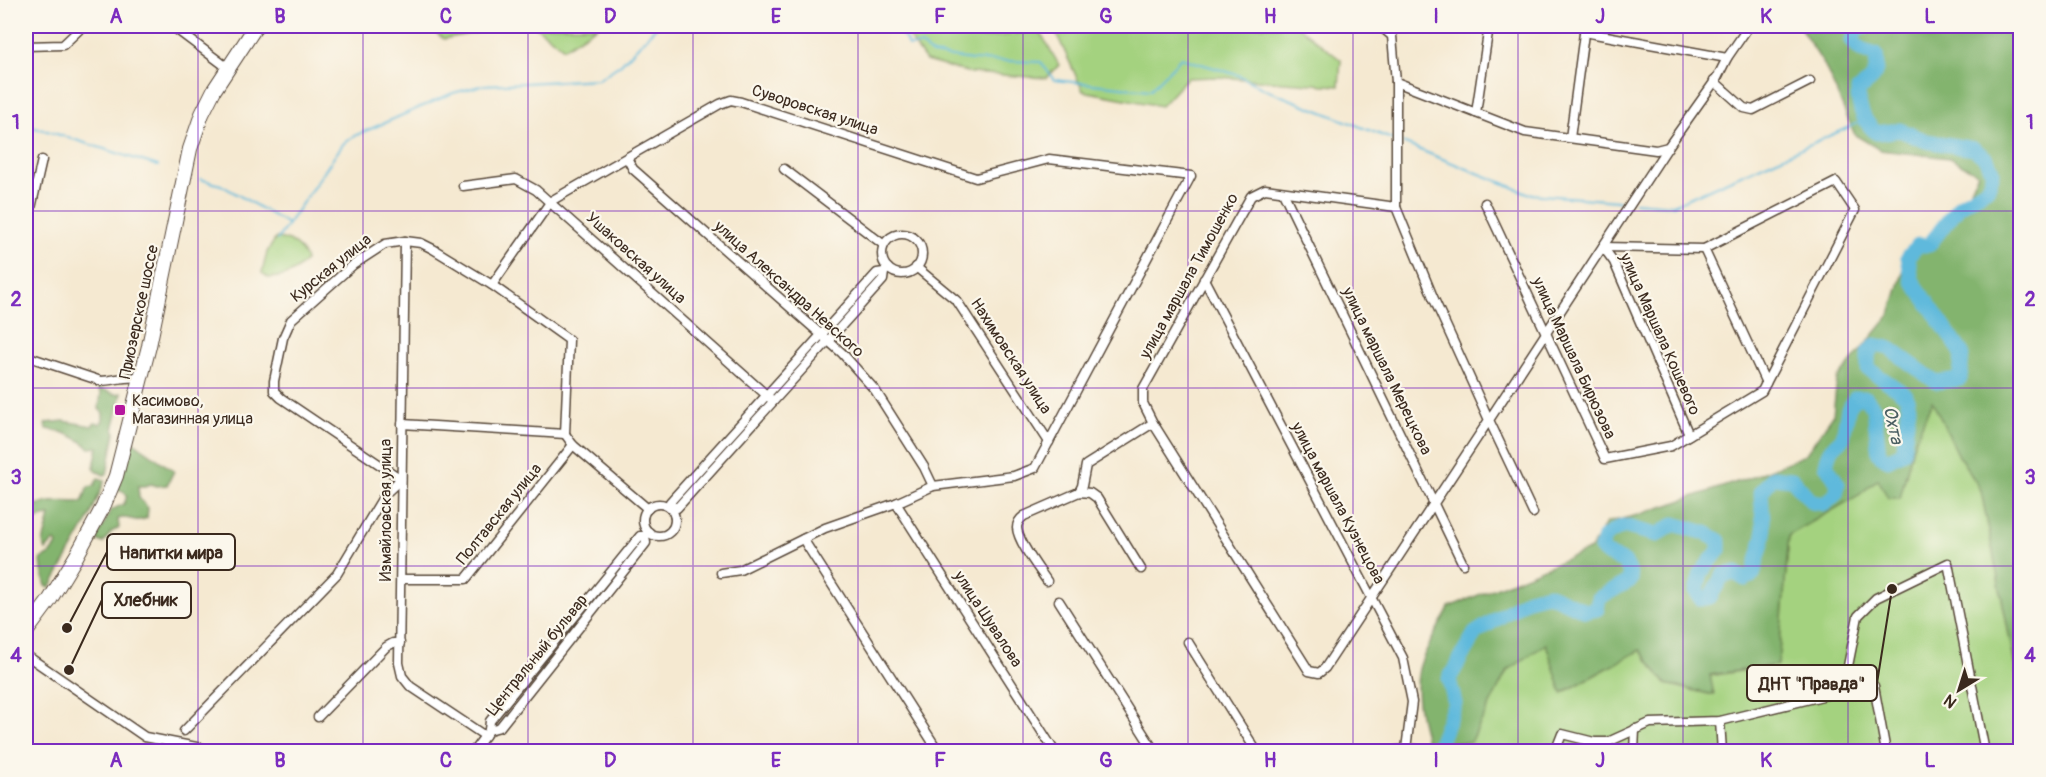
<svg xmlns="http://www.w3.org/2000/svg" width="2046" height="777" viewBox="0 0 2046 777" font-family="Pangolin,sans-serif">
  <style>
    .green { fill: #a4d27f; stroke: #707e4e; stroke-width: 1.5 }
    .forest { fill: #83b46e; stroke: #5f6f46; stroke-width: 1.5 }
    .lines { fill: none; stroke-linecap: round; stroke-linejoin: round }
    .stream { stroke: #5fb9dc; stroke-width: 2 }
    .river { stroke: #5fb9dc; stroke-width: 15 }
    .street-casing { stroke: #574739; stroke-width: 11 }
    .primary-casing { stroke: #574739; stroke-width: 16 }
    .street { stroke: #fff; stroke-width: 8 }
    .primary { stroke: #fff; stroke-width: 14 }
    .grid { fill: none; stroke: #7b2cbf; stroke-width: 1.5; stroke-opacity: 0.55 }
    .poi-dot { fill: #b5179e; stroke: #fbf7ec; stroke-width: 2 }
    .labels { text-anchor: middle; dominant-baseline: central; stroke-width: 4.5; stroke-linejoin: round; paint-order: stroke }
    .street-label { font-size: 16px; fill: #3b2a1e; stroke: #fbf7ec }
    .poi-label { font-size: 16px; fill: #3b2a1e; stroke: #fbf7ec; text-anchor: start }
    .water-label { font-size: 18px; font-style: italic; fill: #485c60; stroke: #fbf7ec }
    .leader { fill: none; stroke: #3b2a1e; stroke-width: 2 }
    .callout-dot { fill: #3b2a1e; stroke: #fbf7ec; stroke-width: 2 }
    .callout { fill: #fbf7ec; stroke: #3b2a1e; stroke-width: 2 }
    .callout-label { font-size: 18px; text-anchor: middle; font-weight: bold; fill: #3b2a1e }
    .neatline { fill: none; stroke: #7b2cbf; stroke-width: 2 }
    .grid-label { font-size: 20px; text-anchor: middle; font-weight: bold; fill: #7b2cbf }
  </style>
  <rect width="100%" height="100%" fill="#fbf7ec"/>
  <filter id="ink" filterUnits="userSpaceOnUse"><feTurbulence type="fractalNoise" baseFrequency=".0167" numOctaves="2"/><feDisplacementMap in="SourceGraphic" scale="12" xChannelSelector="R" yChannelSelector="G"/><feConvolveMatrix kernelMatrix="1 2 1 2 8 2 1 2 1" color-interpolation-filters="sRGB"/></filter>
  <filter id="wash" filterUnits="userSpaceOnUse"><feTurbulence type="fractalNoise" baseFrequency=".008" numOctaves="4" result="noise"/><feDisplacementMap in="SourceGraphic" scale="24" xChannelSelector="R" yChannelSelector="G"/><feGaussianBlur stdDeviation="1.35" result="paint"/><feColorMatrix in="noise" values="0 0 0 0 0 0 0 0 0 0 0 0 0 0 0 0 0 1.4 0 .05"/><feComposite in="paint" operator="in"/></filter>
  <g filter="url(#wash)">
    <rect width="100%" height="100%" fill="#f5e9d1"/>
    <g class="green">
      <polygon points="426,26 508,26 444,39"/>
      <polygon points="535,26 598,26 564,48"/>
      <polygon points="1053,26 1297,26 1341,60 1339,86 1217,77 1187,78 1161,106 1083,91"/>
      <polygon points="903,29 944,37 987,38 1039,30 1059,65 1046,78 970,73 926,61"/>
      <path d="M276 238C290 239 301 246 306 260 296 273 285 277 269 278L262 273 267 252Z"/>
      <polygon points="1932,400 1959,456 1981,490 2020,692 2020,751 1444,752 1446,743 1471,742 1507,671 1546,643 1563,693 1640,650 1666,684 1713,695 1710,676 1778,665 1789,535 1859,495 1878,479 1900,498 1913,446"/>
    </g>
    <g class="forest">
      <path d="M1799 26H2020V692L1981 490 1959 456 1932 401 1913 446 1900 498H1888L1878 479 1859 495 1789 535 1778 665 1710 675 1714 695 1666 684 1640 650 1562 693 1546 644 1507 671 1471 742 1447 743 1444 752 1429 751C1422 726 1413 696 1419 669 1423 652 1441 624 1449 607L1591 549 1606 523 1638 515 1752 477 1805 455 1833 415 1837 379 1890 315 1903 272 1934 230 1967 199 1978 173 1949 158 1880 150 1855 135 1825 66Z"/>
      <path d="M99 388 115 394 122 393 114 425 115 433 107 474 104 475 96 471 94 467 98 447 90 448C77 437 64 431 47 429L45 426 46 423 64 421 92 426 95 423 100 424 103 421V413L99 409 101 393 98 390Z"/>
      <path d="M132 441 174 471 167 485 157 486 151 484 145 486H138L139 498 148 508 147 518C132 524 130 515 118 519L119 528 111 532 103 543 98 541 97 538 111 510 124 504 127 496 124 492 118 489Z"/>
      <path d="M98 478 105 480 89 519 50 588 46 586 42 570 41 559 51 554 57 544 55 541 52 543 46 550 43 543 50 516 43 517 26 525V509C43 500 63 501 82 502L88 487 94 486Z"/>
    </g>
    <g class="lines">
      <g class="stream">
        <path d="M871 26C886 31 903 26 908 46L921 45 932 54 972 60 1041 62 1054 80 1150 90 1181 58 1238 75 1264 89 1394 140"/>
        <polyline points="26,126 44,130 158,166"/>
        <polyline points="1400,142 1530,194 1630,202"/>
        <polyline points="200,179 221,185 288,224"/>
        <polyline points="1635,202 1673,205 1865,120"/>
        <polyline points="277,240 343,144 352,137 453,93 484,85 599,79 621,64 657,26"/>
      </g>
      <path class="river" d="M1436 752 1455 703 1449 679 1475 633 1528 599 1548 594 1586 611 1597 609 1599 598 1631 580C1627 550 1613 565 1601 548L1604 537 1623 526 1657 535 1674 524 1706 533 1719 541V550L1701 573 1696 592 1701 599 1710 597 1723 575 1735 573 1745 579 1753 575 1764 536 1761 492 1773 477 1792 479 1812 502 1825 504 1836 494 1838 484 1826 465 1830 450 1843 438 1848 409 1855 398H1866L1874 409 1879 454 1888 460 1903 452 1909 407 1906 395 1868 369V353L1875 345 1889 348 1936 382 1960 379 1962 353 1912 280 1908 257 1918 245H1929L1960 205 1988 188 1993 173 1987 159 1974 149 1926 141 1900 130 1877 133C1863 122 1858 107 1858 90 1873 81 1879 73 1876 55L1860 50 1852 40 1857 29 1867 26"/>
    </g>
  </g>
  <g filter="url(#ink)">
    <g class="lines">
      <g class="street-casing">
        <g id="street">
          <polyline points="172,26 228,68"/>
          <polyline points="1380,26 1392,36 1396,82 1525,132 1656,150 1668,147 1717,78 1727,58"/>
          <polyline points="1584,32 1727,58 1749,26"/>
          <polyline points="26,46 63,45 83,26"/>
          <polyline points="1714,81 1744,108 1753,110 1810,81"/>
          <polyline points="1396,82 1396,207"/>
          <polyline points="1476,113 1489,26"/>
          <polyline points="1570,138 1585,26"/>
          <polyline points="627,158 633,169 842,353 875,390 924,467 933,486"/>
          <polyline points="784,169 884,245"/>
          <polyline points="463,186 516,179 536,190 773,401"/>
          <polygon points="1265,189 1396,207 1433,297 1489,420 1325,668 1319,673 1309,671 1153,423 1143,403 1143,389 1251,196"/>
          <polyline points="1283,192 1463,564"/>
          <polyline points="1485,203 1605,459 1671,446 1762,391 1855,210 1836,182 1704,249 1603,247"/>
          <polyline points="26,230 42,160"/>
          <circle cx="902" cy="254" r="20"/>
          <polyline points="405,241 399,663 402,676 410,686 485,736"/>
          <polyline points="1603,247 1614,262 1689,435"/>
          <polyline points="1704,249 1766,383"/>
          <polyline points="916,267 957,301 1049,442"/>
          <polyline points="1204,279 1403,658 1412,702 1406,749"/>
          <polyline points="492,285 551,201 720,104 731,100 741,102 976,178 1049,159 1191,176 1035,468 1014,476 933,486 896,503 825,528 740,570 721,573"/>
          <path d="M26 356 101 381C116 380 125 376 141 378"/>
          <polyline points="402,424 565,434"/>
          <polyline points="565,434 573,445 648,509"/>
          <polyline points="1079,492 1082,486 1086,465 1153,423"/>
          <polyline points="896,503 1055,752"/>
          <circle cx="659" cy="520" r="16"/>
          <polyline points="672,506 677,508 883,280 884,272 888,268"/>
          <polyline points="670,508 672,506 670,502 877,273 884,272"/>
          <polyline points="1533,513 1489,420 1668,147"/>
          <polyline points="803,539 937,749"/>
          <polyline points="401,579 466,579 573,445"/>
          <path d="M1047 581C1039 569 1018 542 1017 528 1017 522 1020 519 1024 516L1079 492 1090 493 1097 498 1141 569"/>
          <polyline points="1059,601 1155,752"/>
          <polyline points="1188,642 1257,752"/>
          <polyline points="26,655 145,737 222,752"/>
          <polyline points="1843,691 1858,616 1876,598 1948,563 1985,752"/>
          <polyline points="318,717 386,647 393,643 400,643"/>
          <polyline points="1720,721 1722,752"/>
          <polyline points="489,730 490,721 640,536 645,536 649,532"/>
          <polyline points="489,730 500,727 646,543 645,536"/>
          <polyline points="184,731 337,574 385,494 401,479 281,398 274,391 274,381 283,338 291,320 353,265 385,244 405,241 421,243 433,249 492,285 569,340 565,434"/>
          <polyline points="473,752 487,733"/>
          <polyline points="1374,752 1413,749 1444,752"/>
          <polyline points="1555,752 1562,734 1594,742 1608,742 1650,723 1720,721 1843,691 1874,686 1886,752"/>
          <polyline points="1634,752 1635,729"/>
        </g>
      </g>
      <g class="primary-casing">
        <polyline id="primary" points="26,632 49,601 77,555 103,507 116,476 149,346 190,149 202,114 214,90 256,26"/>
      </g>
      <use href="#street" class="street"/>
      <use href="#primary" class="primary"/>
    </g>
  </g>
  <path class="grid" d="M198 26V752M363 26V752M528 26V752M693 26V752M858 26V752M1023 26V752M1188 26V752M1353 26V752M1518 26V752M1683 26V752M1848 26V752M26 211H2020M26 388H2020M26 566H2020"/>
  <rect class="poi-dot" x="114" y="404" width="12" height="12" rx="3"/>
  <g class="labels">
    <g class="street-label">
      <text transform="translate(815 110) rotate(18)">Суворовская улица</text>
      <text transform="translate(636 258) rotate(42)">Ушаковская улица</text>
      <text transform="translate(331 268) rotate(-39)">Курская улица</text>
      <text transform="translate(1189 276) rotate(-61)">улица маршала Тимошенко</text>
      <text transform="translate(789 289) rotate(42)">улица Александра Невского</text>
      <text transform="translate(139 312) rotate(-78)">Приозерское шоссе</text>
      <text transform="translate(1660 334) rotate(66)">улица Маршала Кошевого</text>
      <text transform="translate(1011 356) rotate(57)">Нахимовская улица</text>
      <text transform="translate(1574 358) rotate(65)">улица Маршала Бирюзова</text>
      <text transform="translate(1387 371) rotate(64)">улица маршала Мерецкова</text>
      <text transform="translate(1338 503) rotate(62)">улица маршала Кузнецова</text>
      <text transform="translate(386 510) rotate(-90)">Измайловская улица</text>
      <text transform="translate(499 514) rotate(-51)">Полтавская улица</text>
      <text transform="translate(988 619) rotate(57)">улица Шувалова</text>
      <text transform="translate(537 655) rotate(-51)">Центральный бульвар</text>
    </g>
    <g class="poi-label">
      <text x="132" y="401">Касимово,<tspan x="132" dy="18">Магазинная улица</tspan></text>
    </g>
    <g class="water-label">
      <text transform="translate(1893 425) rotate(78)">Охта</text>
    </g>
  </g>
  <path class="leader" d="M67 628L107 552M69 670L102 600M1892 589L1877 683"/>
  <g class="callout-dot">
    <circle cx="67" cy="628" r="6"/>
    <circle cx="69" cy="670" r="6"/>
    <circle cx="1892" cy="589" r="6"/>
  </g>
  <g class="callout">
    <rect x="107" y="534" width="128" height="36" rx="6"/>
    <rect x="102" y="582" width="89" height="36" rx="6"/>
    <rect x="1747" y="665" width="130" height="36" rx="6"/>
  </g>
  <g class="callout-label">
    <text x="171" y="559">Напитки мира</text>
    <text x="146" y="606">Хлебник</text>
    <text x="1812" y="690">ДНТ "Правда"</text>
  </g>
  <rect width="2046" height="777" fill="none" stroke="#fbf7ec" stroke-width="66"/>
  <g transform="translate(1959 690) rotate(218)" stroke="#fbf7ec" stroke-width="4.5" paint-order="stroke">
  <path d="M0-4.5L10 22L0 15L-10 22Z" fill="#3b2a1e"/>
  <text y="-9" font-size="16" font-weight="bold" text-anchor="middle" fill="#3b2a1e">N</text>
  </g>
  <rect x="33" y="33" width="1980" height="711" class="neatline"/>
  <g class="grid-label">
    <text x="116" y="23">A</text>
    <text x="280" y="23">B</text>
    <text x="446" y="23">C</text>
    <text x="610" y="23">D</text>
    <text x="776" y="23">E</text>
    <text x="940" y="23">F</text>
    <text x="1106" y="23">G</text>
    <text x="1270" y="23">H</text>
    <text x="1436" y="23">I</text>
    <text x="1600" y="23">J</text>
    <text x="1766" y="23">K</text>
    <text x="1930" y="23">L</text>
    <text x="16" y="129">1</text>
    <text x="2030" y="129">1</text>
    <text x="16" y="306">2</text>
    <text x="2030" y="306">2</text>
    <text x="16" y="484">3</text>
    <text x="2030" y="484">3</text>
    <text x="16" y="662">4</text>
    <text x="2030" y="662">4</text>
    <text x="116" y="767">A</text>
    <text x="280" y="767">B</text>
    <text x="446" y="767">C</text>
    <text x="610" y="767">D</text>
    <text x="776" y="767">E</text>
    <text x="940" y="767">F</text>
    <text x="1106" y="767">G</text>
    <text x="1270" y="767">H</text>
    <text x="1436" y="767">I</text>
    <text x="1600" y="767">J</text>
    <text x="1766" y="767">K</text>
    <text x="1930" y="767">L</text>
  </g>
</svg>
